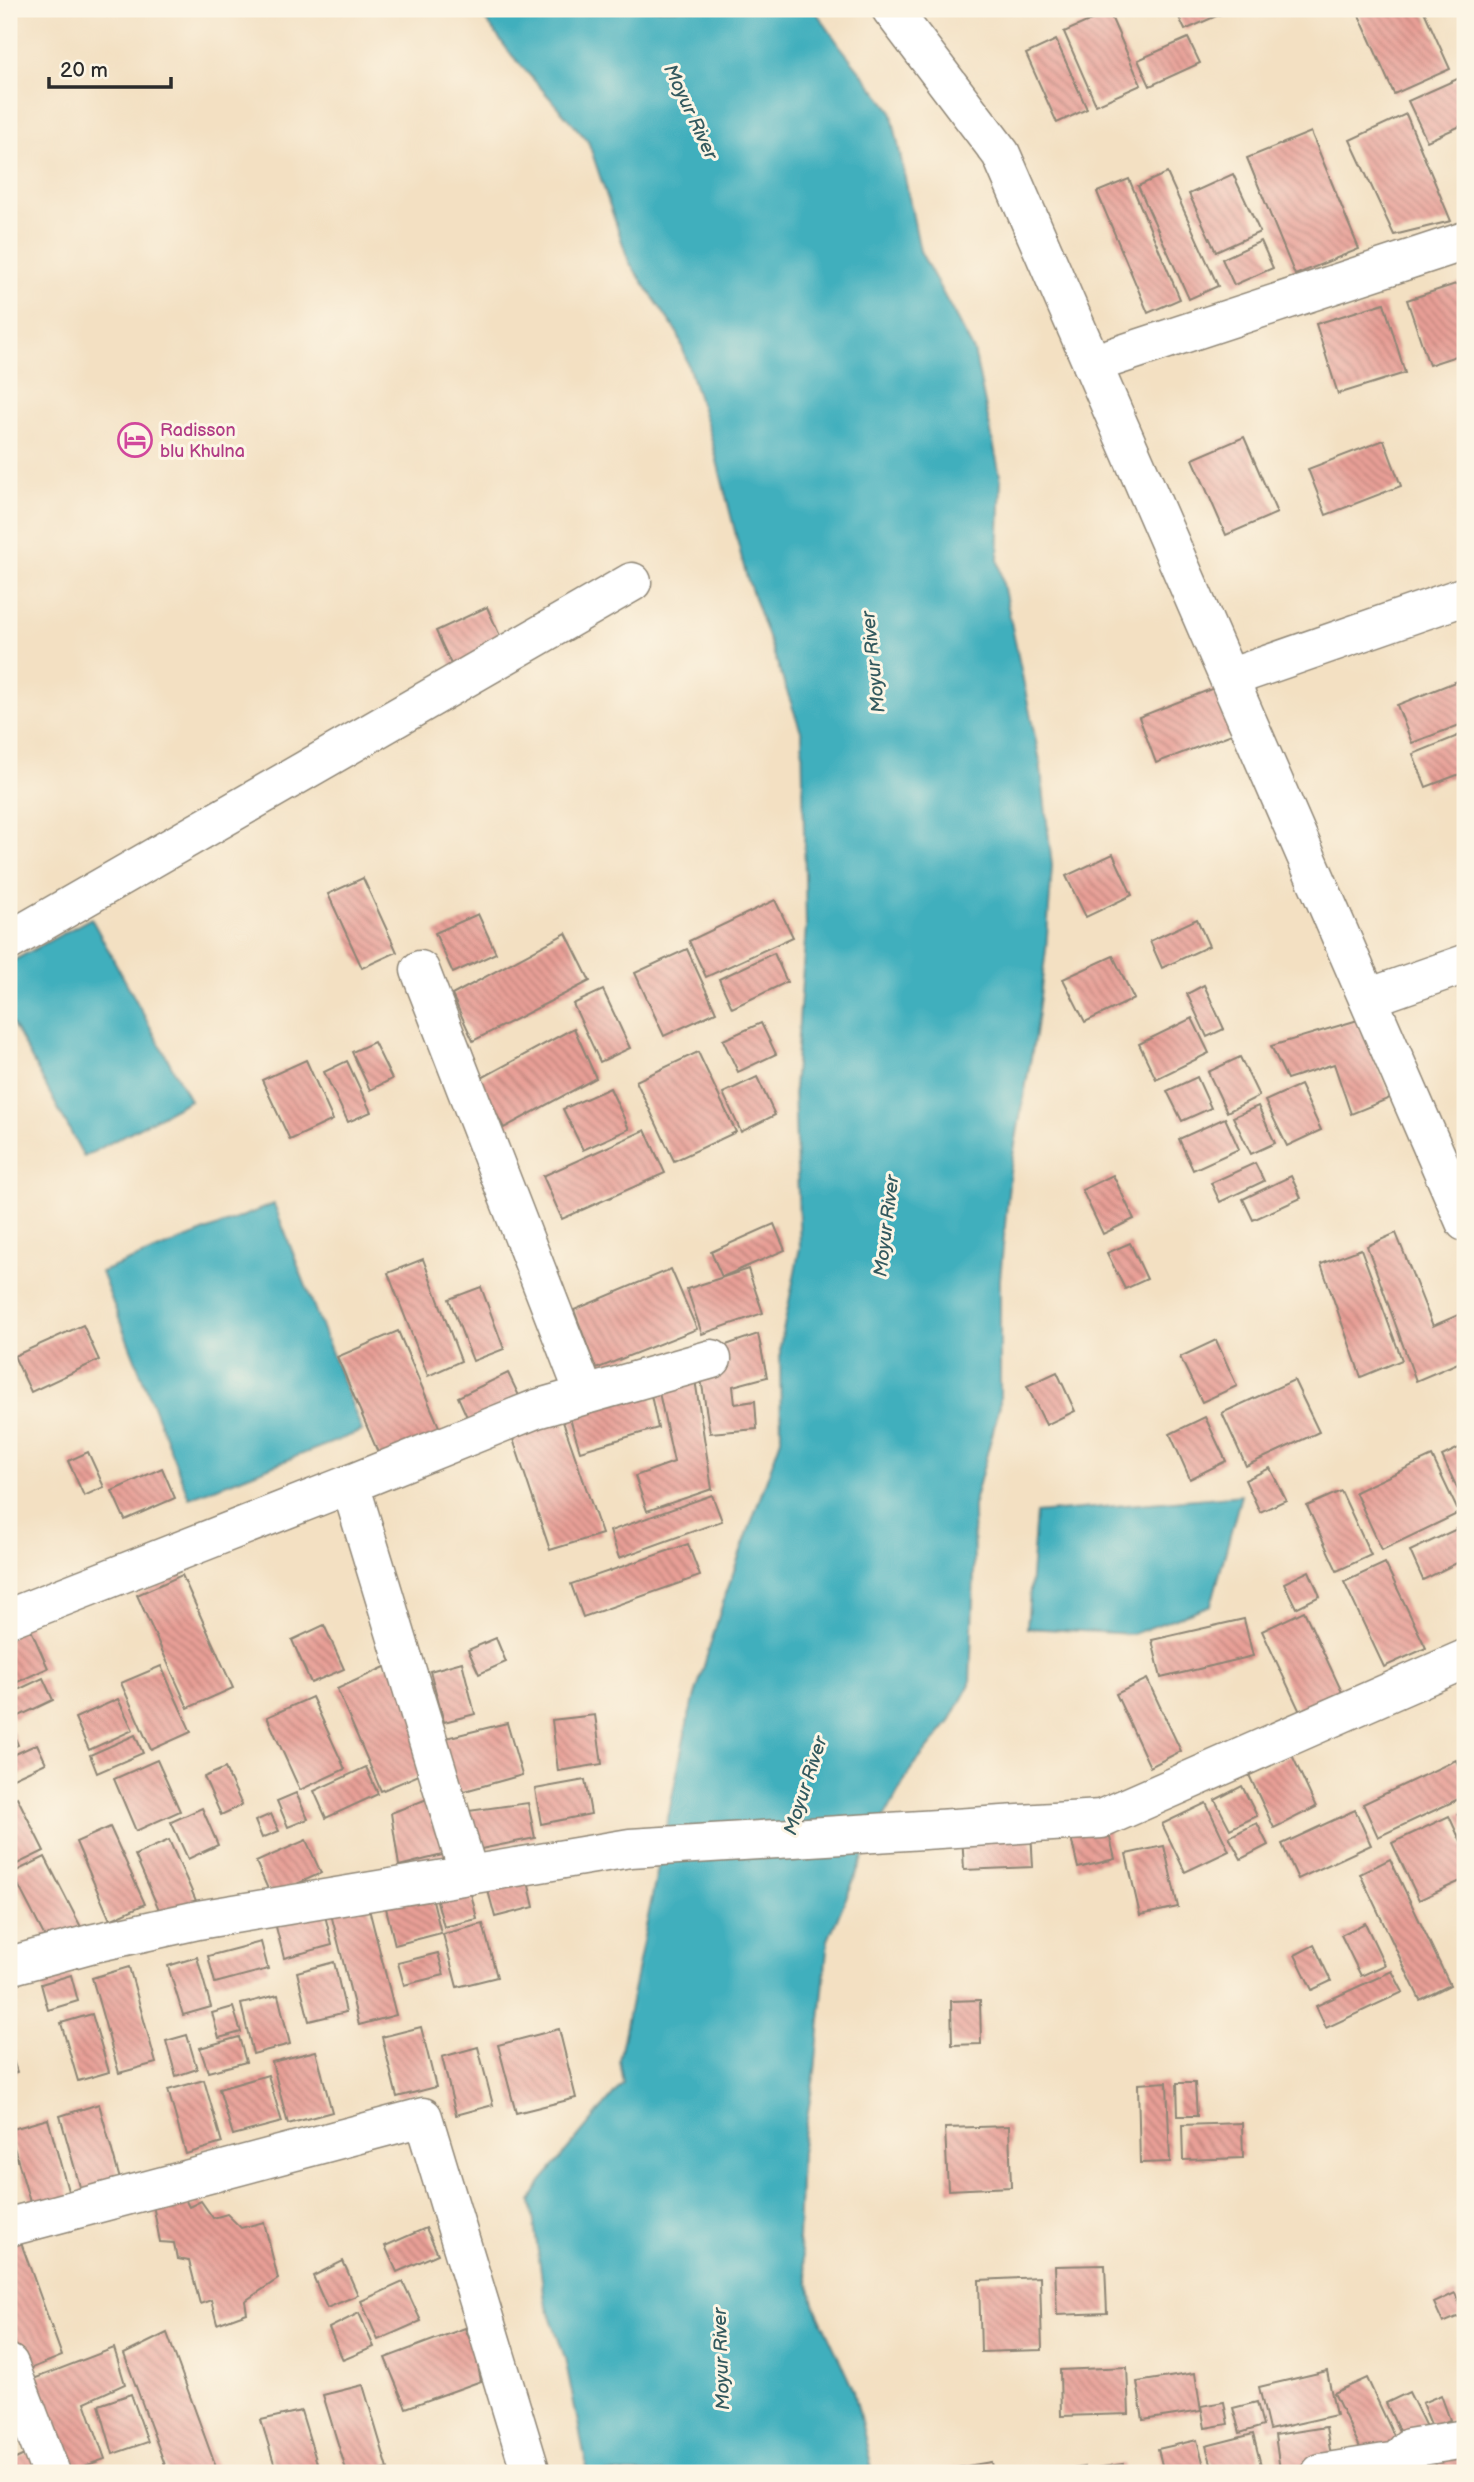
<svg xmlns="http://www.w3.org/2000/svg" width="1474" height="2482" viewBox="0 0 1474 2482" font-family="'Balsamiq Sans',sans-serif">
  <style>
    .water { fill: #41afbd; stroke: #366d74; stroke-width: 2 }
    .building { fill: url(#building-back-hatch) }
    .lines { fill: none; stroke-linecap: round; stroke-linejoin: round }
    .street-casing { stroke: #8f8676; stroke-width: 41 }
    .street { stroke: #fff; stroke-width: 38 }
    .labels { text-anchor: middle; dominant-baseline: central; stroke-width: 6; stroke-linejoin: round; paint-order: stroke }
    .hotel-label { font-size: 18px; fill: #b23c85; stroke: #fcf5e5; text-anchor: start }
    .water-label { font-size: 19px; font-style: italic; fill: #33595e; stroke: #fcf5e5 }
  </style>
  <defs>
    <pattern id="building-back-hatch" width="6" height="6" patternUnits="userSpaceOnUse" patternTransform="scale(1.75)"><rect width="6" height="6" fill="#e89f96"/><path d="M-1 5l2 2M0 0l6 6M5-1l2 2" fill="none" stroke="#bc827b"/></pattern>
  </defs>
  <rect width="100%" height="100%" fill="#fcf5e5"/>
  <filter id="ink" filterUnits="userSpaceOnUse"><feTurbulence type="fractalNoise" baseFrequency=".0143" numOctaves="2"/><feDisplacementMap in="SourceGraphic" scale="14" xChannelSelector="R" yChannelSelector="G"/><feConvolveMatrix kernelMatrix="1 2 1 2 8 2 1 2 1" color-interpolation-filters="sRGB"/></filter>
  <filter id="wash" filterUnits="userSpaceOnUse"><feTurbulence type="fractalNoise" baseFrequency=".00686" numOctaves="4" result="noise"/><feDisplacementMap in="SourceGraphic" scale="28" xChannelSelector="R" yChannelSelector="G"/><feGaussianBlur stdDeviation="1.57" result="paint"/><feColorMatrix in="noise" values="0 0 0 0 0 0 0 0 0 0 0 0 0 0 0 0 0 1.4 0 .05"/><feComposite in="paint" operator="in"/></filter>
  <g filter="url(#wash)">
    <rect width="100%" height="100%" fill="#f3e0c2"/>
    <g class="water">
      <polygon points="478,9 814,9 840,46 891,110 920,251 974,351 1001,480 998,560 1040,761 1052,866 1046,950 1035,1035 1010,1172 1000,1279 1000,1405 973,1506 974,1571 970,1684 949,1723 911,1769 867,1849 828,1940 815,2071 801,2152 798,2241 815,2307 854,2391 873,2473 588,2473 565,2358 545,2301 531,2202 541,2182 623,2083 619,2060 688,1719 724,1599 781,1439 780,1346 800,1247 794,1089 806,927 802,734 746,575 711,437 678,334 629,262 588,141 510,53"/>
      <polygon points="91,918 190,1100 84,1157 9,1017 9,963"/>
      <polygon points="274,1204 362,1431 189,1498 101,1272"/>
      <polygon points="1241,1495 1211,1605 1133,1634 1027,1628 1036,1513"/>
    </g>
    <g id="blocks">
      <g class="building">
        <polygon points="1175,9 1232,9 1185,30"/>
        <polygon points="1369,9 1423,9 1450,69 1394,94 1358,13"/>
        <polygon points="1109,12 1141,85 1096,105 1064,32"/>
        <polygon points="1188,38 1200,63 1150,86 1138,60"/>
        <polygon points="1056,40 1087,109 1057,123 1026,54"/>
        <polygon points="1464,76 1465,124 1427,141 1408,101"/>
        <polygon points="1406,114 1451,221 1394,235 1350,140"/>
        <polygon points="1311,132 1359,249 1295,275 1247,158"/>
        <polygon points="1167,173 1218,286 1189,299 1138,186"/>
        <polygon points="1233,174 1260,232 1216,252 1189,194"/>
        <polygon points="1129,179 1180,299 1148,313 1097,192"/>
        <polygon points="1261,241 1273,268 1234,285 1222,259"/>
        <polygon points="1462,282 1465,292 1465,353 1429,365 1407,300"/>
        <polygon points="1384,303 1405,373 1338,394 1316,324"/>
        <polygon points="1244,437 1277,513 1226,535 1193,459"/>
        <polygon points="1384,440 1401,486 1326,515 1308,469"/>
        <polygon points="487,607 505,647 454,671 436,631"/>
        <polygon points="1465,678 1465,723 1412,743 1397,705"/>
        <polygon points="1214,688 1232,734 1156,763 1139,717"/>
        <polygon points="1465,733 1465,772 1426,787 1413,754"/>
        <polygon points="1113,854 1132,895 1086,917 1066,876"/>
        <polygon points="363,878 397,952 362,968 328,894"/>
        <polygon points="775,900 793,937 706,977 689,941"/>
        <polygon points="478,914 496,953 453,973 435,933"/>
        <polygon points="1197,919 1209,946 1162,968 1150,941"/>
        <polygon points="566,933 590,981 473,1041 452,995"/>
        <polygon points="687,949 716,1012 664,1036 635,973"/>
        <polygon points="774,953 787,982 732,1008 719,979"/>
        <polygon points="1113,956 1134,999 1085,1022 1063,979"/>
        <polygon points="1204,985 1224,1029 1207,1037 1187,994"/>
        <polygon points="603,990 630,1048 600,1062 573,1004"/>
        <polygon points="1192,1018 1209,1053 1156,1079 1139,1044"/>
        <polygon points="1358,1020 1390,1098 1351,1114 1334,1064 1287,1079 1271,1046"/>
        <polygon points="761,1023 776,1054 738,1072 723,1040"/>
        <polygon points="574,1028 596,1078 504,1128 478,1080"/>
        <polygon points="374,1042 392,1079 370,1090 352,1052"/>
        <polygon points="698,1052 736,1132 674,1161 636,1081"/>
        <polygon points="1240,1057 1259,1096 1227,1112 1208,1072"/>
        <polygon points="306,1060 333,1120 290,1140 262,1080"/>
        <polygon points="347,1061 371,1112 348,1122 324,1072"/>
        <polygon points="757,1077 775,1115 741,1132 723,1093"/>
        <polygon points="1197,1077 1211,1108 1182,1121 1167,1091"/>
        <polygon points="1300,1085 1321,1130 1287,1146 1265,1101"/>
        <polygon points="610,1088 629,1129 583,1150 563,1109"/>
        <polygon points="1258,1106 1275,1143 1251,1154 1233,1117"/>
        <polygon points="1225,1118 1239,1149 1193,1170 1179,1139"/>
        <polygon points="645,1130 665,1173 562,1219 543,1176"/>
        <polygon points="1255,1163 1264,1181 1220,1202 1211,1183"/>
        <polygon points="1113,1175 1134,1219 1103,1234 1082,1190"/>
        <polygon points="1291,1176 1301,1198 1253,1220 1243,1199"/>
        <polygon points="774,1224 785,1250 722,1277 711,1252"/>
        <polygon points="1396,1233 1433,1326 1465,1312 1465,1360 1416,1381 1367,1246"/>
        <polygon points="1130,1243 1147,1279 1125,1289 1107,1253"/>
        <polygon points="1361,1249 1402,1360 1361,1377 1321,1264"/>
        <polygon points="423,1259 461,1361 428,1376 388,1273"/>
        <polygon points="671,1269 697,1329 596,1369 574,1310"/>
        <polygon points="748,1269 763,1313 702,1334 687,1289"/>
        <polygon points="481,1287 504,1349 473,1361 449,1299"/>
        <polygon points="83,1325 99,1360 31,1392 14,1356"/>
        <polygon points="398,1331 443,1436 382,1462 337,1357"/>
        <polygon points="758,1334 767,1377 733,1386 735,1404 755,1401 757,1429 710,1433 697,1355"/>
        <polygon points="1216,1340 1237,1386 1202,1402 1180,1357"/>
        <polygon points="1057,1372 1075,1411 1046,1425 1027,1386"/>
        <polygon points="508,1373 522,1402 471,1426 458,1397"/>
        <polygon points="694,1373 712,1489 647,1511 635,1476 674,1462 657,1383"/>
        <polygon points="1294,1380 1319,1432 1246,1466 1222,1413"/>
        <polygon points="648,1381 658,1428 580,1451 569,1415"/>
        <polygon points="560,1413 602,1534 550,1550 510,1430"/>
        <polygon points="1205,1417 1226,1461 1190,1479 1170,1434"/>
        <polygon points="1465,1445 1465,1505 1442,1456"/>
        <polygon points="88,1452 104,1487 84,1496 68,1461"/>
        <polygon points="1432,1456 1459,1513 1382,1550 1355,1492"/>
        <polygon points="162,1468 175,1498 125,1520 112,1491"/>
        <polygon points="1270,1468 1286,1500 1260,1512 1245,1480"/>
        <polygon points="1341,1491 1371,1555 1337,1571 1307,1506"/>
        <polygon points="712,1495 722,1521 619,1558 610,1531"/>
        <polygon points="1465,1525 1465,1559 1423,1580 1410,1551"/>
        <polygon points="688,1544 700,1576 583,1617 571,1584"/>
        <polygon points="1385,1563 1426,1648 1384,1667 1344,1582"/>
        <polygon points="1309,1571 1320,1596 1296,1608 1284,1583"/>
        <polygon points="182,1575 233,1688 188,1708 137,1595"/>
        <polygon points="1304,1611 1342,1692 1300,1712 1262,1631"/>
        <polygon points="23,1612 48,1668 9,1686 9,1618"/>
        <polygon points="1244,1619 1253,1656 1161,1678 1152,1640"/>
        <polygon points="324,1625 344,1669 311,1683 292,1640"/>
        <polygon points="496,1638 506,1662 479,1674 468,1650"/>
        <polygon points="398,1661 431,1770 381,1791 337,1689"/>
        <polygon points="462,1662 475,1714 444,1722 430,1671"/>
        <polygon points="161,1666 191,1732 151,1750 121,1683"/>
        <polygon points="43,1678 53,1700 13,1719 9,1711 9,1694"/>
        <polygon points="1147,1679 1181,1751 1150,1767 1116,1694"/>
        <polygon points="312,1697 345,1769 300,1790 267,1717"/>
        <polygon points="118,1699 133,1730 89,1750 75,1718"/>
        <polygon points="595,1715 602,1764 558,1771 552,1720"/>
        <polygon points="9,1723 18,1745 9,1749"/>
        <polygon points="507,1723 522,1775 454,1794 438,1740"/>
        <polygon points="135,1735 143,1753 97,1773 90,1755"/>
        <polygon points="37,1744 46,1763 9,1780 9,1757"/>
        <polygon points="1292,1755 1316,1807 1274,1828 1249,1775"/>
        <polygon points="157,1760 180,1811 136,1831 114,1779"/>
        <polygon points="1456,1760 1465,1780 1465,1796 1378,1837 1363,1804"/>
        <polygon points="366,1767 378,1794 326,1818 314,1791"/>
        <polygon points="225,1768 242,1805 221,1815 204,1777"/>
        <polygon points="585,1780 591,1814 541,1824 535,1789"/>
        <polygon points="1242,1786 1257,1816 1230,1829 1215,1800"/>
        <polygon points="296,1793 308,1819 288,1827 277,1801"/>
        <polygon points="440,1794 454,1852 399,1866 391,1813"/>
        <polygon points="17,1797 44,1851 9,1868 9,1801"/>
        <polygon points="528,1803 535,1838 471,1851 461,1812"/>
        <polygon points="1206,1803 1229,1851 1185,1872 1162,1824"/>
        <polygon points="202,1808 218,1845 188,1859 171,1822"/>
        <polygon points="1355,1810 1371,1845 1298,1879 1282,1844"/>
        <polygon points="1465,1810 1465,1832 1457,1814"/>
        <polygon points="271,1814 279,1831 262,1838 255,1821"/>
        <polygon points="1449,1816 1465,1851 1465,1879 1419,1900 1392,1843"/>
        <polygon points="1257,1823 1268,1845 1241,1859 1229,1837"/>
        <polygon points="1107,1825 1115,1859 1078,1868 1070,1833"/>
        <polygon points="110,1827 145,1904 110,1920 76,1842"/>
        <polygon points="1031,1831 1033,1867 964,1870 962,1833"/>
        <polygon points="169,1840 198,1905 164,1921 135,1855"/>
        <polygon points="306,1840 321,1873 271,1896 256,1862"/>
        <polygon points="1164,1846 1178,1907 1140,1915 1126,1854"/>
        <polygon points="45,1857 81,1927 48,1943 12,1873"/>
        <polygon points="1390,1859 1450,1985 1420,2000 1360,1874"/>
        <polygon points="526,1873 534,1907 495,1917 486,1883"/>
        <polygon points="469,1885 477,1919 444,1927 435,1893"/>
        <polygon points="431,1892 441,1933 395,1945 385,1904"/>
        <polygon points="367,1901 396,2015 359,2025 330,1910"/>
        <polygon points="324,1911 332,1945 284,1958 275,1923"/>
        <polygon points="1365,1923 1385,1965 1361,1976 1341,1935"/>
        <polygon points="483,1924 497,1977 457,1987 443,1934"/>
        <polygon points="261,1942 268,1969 215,1983 208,1956"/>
        <polygon points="1314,1945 1331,1981 1312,1990 1295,1955"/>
        <polygon points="438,1953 444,1975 404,1985 398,1963"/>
        <polygon points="197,1957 211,2007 183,2015 168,1966"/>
        <polygon points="334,1962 346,2012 309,2021 297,1972"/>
        <polygon points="129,1967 156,2063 119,2073 92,1978"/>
        <polygon points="1392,1971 1403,1992 1326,2028 1316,2006"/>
        <polygon points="71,1975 78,2001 48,2010 41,1984"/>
        <polygon points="278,1995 290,2044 253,2054 241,2004"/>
        <polygon points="980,2000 981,2044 952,2045 951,2001"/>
        <polygon points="233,2007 241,2032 219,2038 212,2013"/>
        <polygon points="92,2014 109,2072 78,2081 61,2023"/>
        <polygon points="421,2027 436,2087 397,2097 382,2037"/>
        <polygon points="559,2029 576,2098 516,2113 498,2045"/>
        <polygon points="187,2035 197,2069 176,2076 166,2041"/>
        <polygon points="239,2037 246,2062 208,2072 200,2048"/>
        <polygon points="478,2047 493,2105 456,2115 442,2057"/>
        <polygon points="9,2048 17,2072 9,2075"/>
        <polygon points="316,2051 332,2112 288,2124 272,2062"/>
        <polygon points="268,2075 282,2122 233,2135 219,2089"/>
        <polygon points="204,2080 222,2143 186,2154 168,2090"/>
        <polygon points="1167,2082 1170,2162 1140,2163 1138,2084"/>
        <polygon points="1177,2083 1195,2083 1197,2116 1178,2116"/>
        <polygon points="99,2104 121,2183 82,2194 60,2116"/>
        <polygon points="48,2119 70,2198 32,2209 9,2130"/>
        <polygon points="1242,2123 1243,2158 1183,2160 1182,2125"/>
        <polygon points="1009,2126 1011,2187 948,2190 945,2128"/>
        <polygon points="181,2191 189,2207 201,2201 213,2218 227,2214 241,2228 264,2222 278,2279 245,2301 247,2313 217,2324 211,2300 200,2304 189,2261 177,2259 174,2243 160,2242 152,2199"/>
        <polygon points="426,2228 438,2254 397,2272 385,2246"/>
        <polygon points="20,2240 62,2356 25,2371 9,2327 9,2241"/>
        <polygon points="343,2261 358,2295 327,2308 313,2276"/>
        <polygon points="1105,2265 1107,2313 1057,2315 1055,2266"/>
        <polygon points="1040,2277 1042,2350 981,2352 979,2280"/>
        <polygon points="403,2282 421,2321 378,2340 361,2301"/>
        <polygon points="1455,2293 1464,2314 1443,2323 1434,2303"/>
        <polygon points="359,2313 374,2347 343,2360 329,2328"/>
        <polygon points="465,2328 475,2351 481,2381 406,2408 385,2358"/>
        <polygon points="167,2333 218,2473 168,2473 124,2354"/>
        <polygon points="114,2348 125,2384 85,2402 105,2459 64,2473 28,2381"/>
        <polygon points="1127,2367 1129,2414 1061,2416 1060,2370"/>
        <polygon points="1327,2371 1336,2415 1269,2430 1259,2387"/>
        <polygon points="1195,2373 1201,2411 1143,2420 1137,2382"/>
        <polygon points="1367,2378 1397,2442 1365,2458 1334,2393"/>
        <polygon points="363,2385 388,2469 368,2473 347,2473 323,2395"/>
        <polygon points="1409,2392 1429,2433 1405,2444 1386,2403"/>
        <polygon points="131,2394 148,2442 113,2454 99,2405"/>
        <polygon points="1441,2395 1450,2420 1432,2427 1422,2403"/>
        <polygon points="1224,2402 1228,2424 1205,2428 1201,2406"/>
        <polygon points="1257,2402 1263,2426 1240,2433 1233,2408"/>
        <polygon points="301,2411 320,2473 277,2473 261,2420"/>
        <polygon points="1326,2427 1332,2461 1280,2470 1275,2435"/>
        <polygon points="1253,2434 1261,2465 1234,2473 1214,2473 1206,2446"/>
        <polygon points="1197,2440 1206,2473 1164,2473 1158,2449"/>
        <polygon points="1465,2447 1465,2467 1438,2473 1433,2455"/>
        <polygon points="33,2451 38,2473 9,2473 9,2462"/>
        <polygon points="991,2462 993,2473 932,2473 932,2472"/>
        <polygon points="1123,2464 1124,2473 1089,2473 1089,2469"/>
        <polygon points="1084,2467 1085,2473 1056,2473 1056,2472"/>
      </g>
    </g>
  </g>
  <g filter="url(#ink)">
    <use href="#blocks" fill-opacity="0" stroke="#8f8676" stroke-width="2"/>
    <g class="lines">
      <g class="street-casing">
        <g id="street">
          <polyline points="891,9 1001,154 1465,1222"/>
          <polyline points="1092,364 1465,241"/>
          <polyline points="1229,678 1465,596"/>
          <polyline points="9,941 632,582"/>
          <polyline points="420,970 585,1395"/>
          <polyline points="1368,998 1465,964"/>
          <polyline points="350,1484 536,1409 712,1359"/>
          <polyline points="9,1618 350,1484 469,1875"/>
          <polyline points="9,1966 90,1944 198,1920 630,1848 1101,1819 1465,1659"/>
          <polyline points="9,2227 423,2117 531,2473"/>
          <polyline points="9,2364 51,2473"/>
          <polyline points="1321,2473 1398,2461 1409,2448 1465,2439"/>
        </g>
      </g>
      <use href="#street" class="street"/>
    </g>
  </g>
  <defs>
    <g id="hotel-ring" transform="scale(1.75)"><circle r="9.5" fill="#fcf5e5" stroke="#d1479c" stroke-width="1.5"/><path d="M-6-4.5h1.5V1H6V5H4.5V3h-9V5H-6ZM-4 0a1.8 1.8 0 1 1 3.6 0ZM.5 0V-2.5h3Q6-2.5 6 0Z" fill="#d1479c"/></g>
  </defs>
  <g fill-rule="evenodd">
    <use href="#hotel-ring" x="135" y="440"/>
  </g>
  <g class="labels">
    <g class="hotel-label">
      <text x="160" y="430">Radisson<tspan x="160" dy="21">blu Khulna</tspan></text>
    </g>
    <g class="water-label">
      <text transform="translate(690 112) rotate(65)">Moyur River</text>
      <text transform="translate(874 662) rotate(-96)">Moyur River</text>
      <text transform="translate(887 1226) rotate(-83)">Moyur River</text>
      <text transform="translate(806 1786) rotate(-72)">Moyur River</text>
      <text transform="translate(722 2359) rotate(-92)">Moyur River</text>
    </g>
  </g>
  <rect width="1474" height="2482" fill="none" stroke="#fcf5e5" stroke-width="35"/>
  <path d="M49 77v10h122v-10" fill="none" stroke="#2b2b2b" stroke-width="3.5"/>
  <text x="60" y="77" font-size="21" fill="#2b2b2b" stroke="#fcf5e5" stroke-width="5" paint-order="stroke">20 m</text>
</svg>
